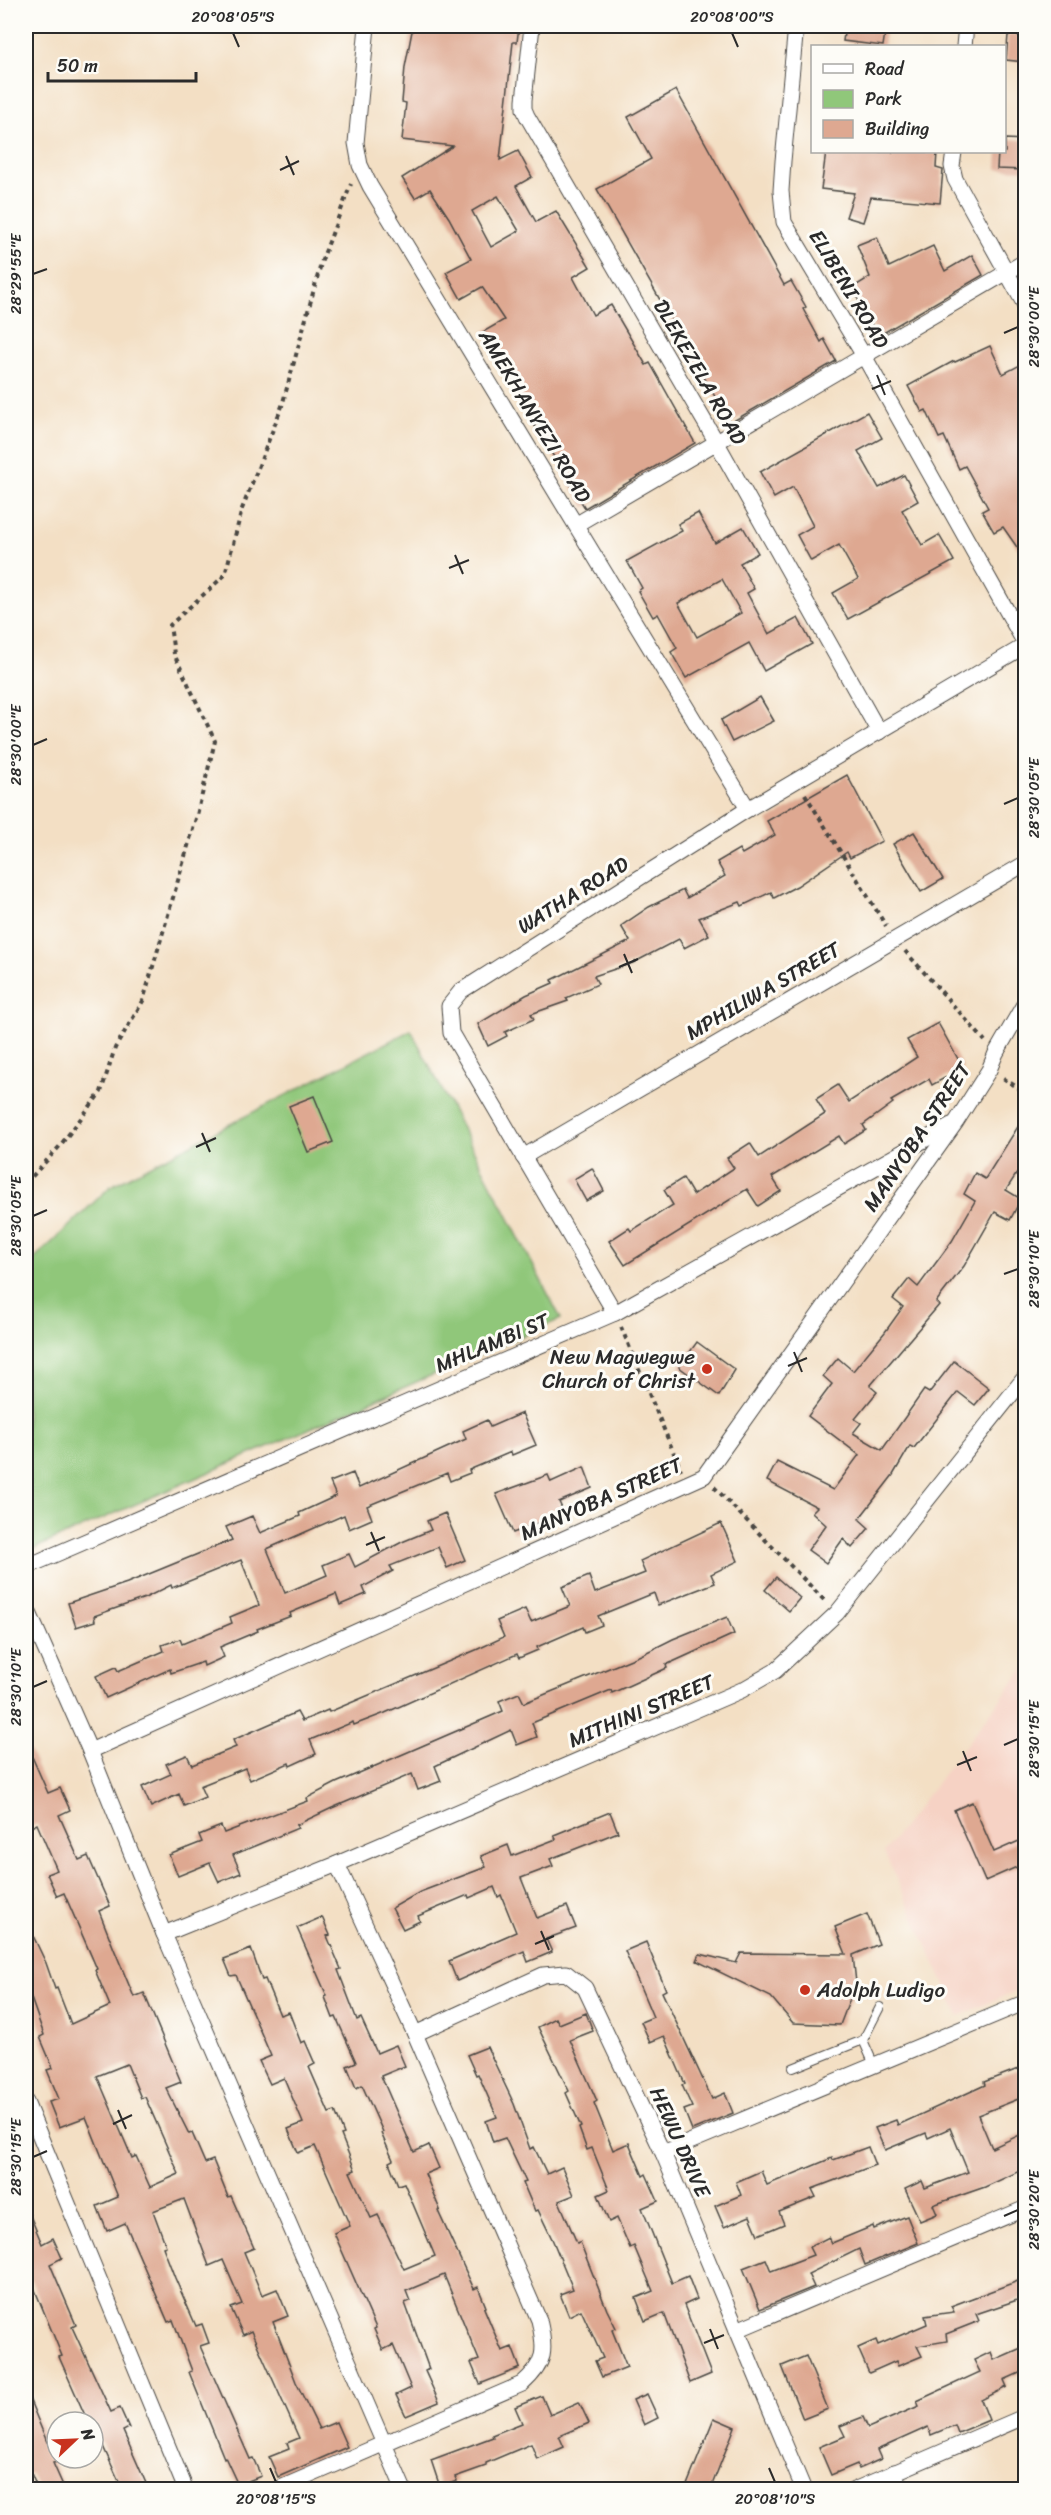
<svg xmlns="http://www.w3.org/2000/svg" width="1051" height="2515" viewBox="0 0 1051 2515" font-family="Sriracha,sans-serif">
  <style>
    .built { fill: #f6d2c4 }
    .green { fill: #90c77a; stroke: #5e7952; stroke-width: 1.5 }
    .building { fill: #dea891; fill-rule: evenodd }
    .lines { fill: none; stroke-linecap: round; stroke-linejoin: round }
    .service-casing { stroke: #494642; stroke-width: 10 }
    .minor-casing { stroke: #494642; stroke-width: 17 }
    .path { stroke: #494642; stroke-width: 4; stroke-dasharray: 4.5 4.5; stroke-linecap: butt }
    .service { stroke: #fff; stroke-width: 8 }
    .minor { stroke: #fff; stroke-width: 15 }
    .ticks { fill: none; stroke: #2b2b2b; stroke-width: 2 }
    .poi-dot { fill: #c8321e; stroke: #fdfcf7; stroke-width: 2 }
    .labels { text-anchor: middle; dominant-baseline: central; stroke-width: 6; stroke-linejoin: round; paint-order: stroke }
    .street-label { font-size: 21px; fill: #2b2b2b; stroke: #fdfcf7 }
    .poi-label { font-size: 21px; fill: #2b2b2b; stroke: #fdfcf7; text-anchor: end }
    .neatline { fill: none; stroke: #2b2b2b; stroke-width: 2 }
    .ticks-label { font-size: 15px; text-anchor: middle; fill: #2b2b2b }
  </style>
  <rect width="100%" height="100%" fill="#fdfcf7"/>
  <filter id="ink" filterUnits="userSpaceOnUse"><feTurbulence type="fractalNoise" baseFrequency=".0167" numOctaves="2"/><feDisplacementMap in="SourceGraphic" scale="12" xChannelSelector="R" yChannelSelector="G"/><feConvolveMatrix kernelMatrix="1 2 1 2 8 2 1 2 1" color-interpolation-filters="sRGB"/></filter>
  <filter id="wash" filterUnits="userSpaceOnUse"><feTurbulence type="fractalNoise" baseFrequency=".008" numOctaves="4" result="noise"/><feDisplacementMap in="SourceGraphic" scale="24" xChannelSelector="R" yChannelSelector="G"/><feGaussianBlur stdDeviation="1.35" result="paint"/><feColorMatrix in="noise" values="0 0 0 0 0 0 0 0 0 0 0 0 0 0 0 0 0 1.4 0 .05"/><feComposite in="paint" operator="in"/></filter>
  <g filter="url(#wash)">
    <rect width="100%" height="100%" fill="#f3dfc4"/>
    <polygon class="built" points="1025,1667 1025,1987 959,2016 884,1852"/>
    <polygon class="green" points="411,1030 561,1319 26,1552 26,1267 111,1186"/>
    <g id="blocks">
      <g class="building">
        <path d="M413 26H519L517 42H513L500 160 518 151 532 177 516 186 536 222 556 211 590 267 573 277 593 315 611 305 646 365 650 363 695 443 585 508 532 421 483 332 504 320 482 287 461 299 446 272 471 259 449 218 430 189 415 198 402 178 453 146 402 140 406 103 402 102 405 67ZM498 196 519 231 491 247 472 211Z"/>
        <polygon points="845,26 886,26 883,46 843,41"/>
        <polygon points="1008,35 1026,36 1026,62 1006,60"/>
        <polygon points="676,90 784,285 791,281 806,307 803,309 821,342 824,339 836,361 730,423 597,189 651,159 628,117"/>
        <polygon points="1005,139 1026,140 1026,170 997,169 998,152 1005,152"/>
        <polygon points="826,152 937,152 936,168 943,170 940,203 871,197 863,222 846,217 854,193 821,189"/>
        <polygon points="877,237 889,267 933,246 945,271 972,255 983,275 878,336 852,288 870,277 857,245"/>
        <polygon points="990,346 1003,374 1026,362 1026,560 1003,527 994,532 982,511 988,508 965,466 959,469 944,436 939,438 926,410 922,412 908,386 954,361 955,362"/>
        <polygon points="867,412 882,438 858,451 879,488 904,475 918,501 902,510 922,545 939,535 954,561 848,619 833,593 858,579 839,545 811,561 797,535 813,526 793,487 774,498 760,472"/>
        <path d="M698 513 715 543 743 527 758 553 740 563 754 589 747 593 769 634 798 618 812 644 764 671 749 643 686 678 671 652 677 648 658 614 653 617 638 591 642 588 627 561 682 531 678 524ZM722 579 741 613 697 637 678 603Z"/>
        <polygon points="760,697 774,721 732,742 721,720"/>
        <polygon points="847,775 882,841 850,858 847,852 797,886 774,898 771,892 742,906 740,902 699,918 709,935 684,948 679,939 633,963 594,976 598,984 566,998 568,1001 531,1014 534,1019 505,1032 507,1036 488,1046 478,1024 526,995 553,983 552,980 630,941 621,926 649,907 683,890 687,898 725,876 717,862 739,849 742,854 775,835 767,821"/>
        <polygon points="914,832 943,879 921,892 893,844"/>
        <polygon points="938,1023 963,1068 932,1085 929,1079 891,1101 893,1103 863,1125 866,1130 844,1144 839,1136 772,1177 781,1191 758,1206 747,1189 625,1265 609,1241 629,1228 631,1231 673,1205 664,1190 683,1178 693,1195 734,1168 727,1158 750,1143 759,1157 825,1114 816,1099 838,1085 849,1102 917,1057 907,1040"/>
        <polygon points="314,1096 333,1142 308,1152 289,1106"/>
        <polygon points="1026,1114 1026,1159 1006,1190 1021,1199 1010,1220 995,1212 964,1266 936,1302 939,1305 870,1386 877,1392 855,1419 861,1423 853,1433 882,1450 924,1390 929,1393 954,1361 989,1388 975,1405 958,1392 914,1448 910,1446 893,1475 859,1519 869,1528 852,1548 843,1539 826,1563 808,1550 826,1525 812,1512 817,1507 767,1481 777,1462 833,1490 859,1455 808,1416 832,1384 823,1376 838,1358 853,1371 885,1332 903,1307 893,1299 909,1279 918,1287 952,1241 975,1201 964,1194 975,1173 985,1179"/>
        <polygon points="592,1168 604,1191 586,1201 574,1179"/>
        <polygon points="697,1342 735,1370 719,1396 679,1367"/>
        <polygon points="522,1413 536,1445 512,1455 511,1452 469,1470 470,1473 450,1481 447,1473 367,1506 372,1519 349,1529 344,1515 267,1549 285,1593 327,1575 323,1565 349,1554 355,1567 402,1542 431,1530 427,1521 445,1513 465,1560 447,1568 438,1547 390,1566 393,1571 363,1587 366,1594 340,1605 336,1594 290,1613 291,1616 257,1629 258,1631 220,1647 224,1657 204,1666 203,1662 171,1673 170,1669 106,1698 96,1676 116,1667 118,1671 164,1651 162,1645 180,1639 182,1644 232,1623 230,1617 259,1605 241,1560 172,1588 171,1585 145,1598 94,1616 95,1621 76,1627 68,1603 127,1583 232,1540 226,1527 252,1516 260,1533 300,1516 299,1513 336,1496 330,1482 353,1473 359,1488 466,1439 463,1431 487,1420 490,1427"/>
        <polygon points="584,1467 592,1488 559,1502 565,1515 547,1523 545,1520 513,1533 496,1494 548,1475 551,1482"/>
        <polygon points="721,1523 738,1561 711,1574 715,1583 658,1605 654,1593 598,1616 602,1625 585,1632 583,1627 537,1647 538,1650 519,1658 517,1654 385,1713 354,1725 353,1722 310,1740 316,1754 290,1766 289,1763 250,1780 245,1768 200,1786 205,1797 184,1806 179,1794 151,1807 142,1787 171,1774 166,1764 187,1755 192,1765 236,1747 233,1740 297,1712 302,1721 328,1710 329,1712 476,1650 504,1637 497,1621 525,1609 531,1622 570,1606 562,1587 589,1576 595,1593 645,1573 640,1561"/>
        <polygon points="776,1577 800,1598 789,1611 765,1590"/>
        <polygon points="727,1617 734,1634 666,1665 667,1668 630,1685 612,1693 611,1690 532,1723 537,1737 517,1745 511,1730 435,1766 441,1781 418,1790 412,1774 332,1808 296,1825 298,1828 233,1855 241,1873 219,1882 210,1863 178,1876 169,1855 202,1842 199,1835 221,1826 224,1833 308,1801 307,1798 336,1783 503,1711 499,1701 519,1693 524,1703 641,1655 673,1639"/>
        <path d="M26 1743 48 1793 60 1788 70 1810 59 1815 79 1860 88 1856 102 1888 110 1906 99 1911 114 1949 134 1997 144 1993 181 2082 166 2088 189 2134 192 2133 205 2163 213 2160 228 2197 231 2196 254 2248 244 2252 262 2295 277 2289 288 2316 273 2322 296 2382 319 2429 336 2422 347 2447 278 2477 269 2457 289 2449 287 2443 299 2438 251 2331 243 2335 231 2308 242 2304 223 2260 209 2266 184 2199 153 2211 166 2246 163 2247 175 2278 196 2326 202 2324 209 2343 200 2346 250 2459 253 2458 261 2476 238 2485 225 2457 224 2458 189 2372 192 2371 173 2320 168 2322 125 2223 107 2231 97 2206 118 2197 86 2117 59 2127 49 2102 59 2099 47 2070 53 2068 40 2037 44 2035 26 1984V1921L46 1963 55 1989 57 1988 71 2024 110 2006 95 1970 97 1969 64 1893 57 1896 47 1874 57 1870 37 1824 29 1828 26 1819ZM127 2064 141 2098 145 2097 179 2174 150 2187 136 2156 132 2158 97 2076Z"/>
        <polygon points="972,1802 994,1852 1026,1838 1026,1863 985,1881 954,1810"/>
        <polygon points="610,1812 618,1832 550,1859 553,1866 521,1878 537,1918 567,1906 576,1928 546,1939 552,1952 528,1962 524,1951 457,1981 449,1961 516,1932 501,1895 498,1897 494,1887 469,1898 468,1895 418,1916 420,1921 403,1929 392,1908 420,1892 486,1867 481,1856 508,1845 512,1856 556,1839 554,1835"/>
        <polygon points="867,1914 879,1944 853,1955 856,1983 840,2025 793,2023 771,1997 697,1961 700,1954 736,1963 741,1953 846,1954 835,1927"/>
        <polygon points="322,1917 330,1935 327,1936 341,1969 338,1970 357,2020 361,2018 377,2053 396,2045 405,2066 381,2076 414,2152 429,2145 439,2168 425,2174 440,2210 438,2211 474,2289 478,2287 486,2307 484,2308 502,2351 512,2347 520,2368 480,2384 471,2363 479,2360 444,2275 406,2291 410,2301 405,2303 429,2369 425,2371 439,2402 406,2416 396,2395 411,2388 393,2345 383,2350 374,2329 376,2328 334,2233 350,2226 315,2146 298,2153 288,2129 303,2123 284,2078 270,2084 259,2061 271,2056 236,1975 231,1976 224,1959 251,1949 262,1980 265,1979 280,2015 289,2012 301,2043 305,2041 315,2064 309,2067 329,2113 335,2111 344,2134 341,2135 355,2170 350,2172 371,2218 378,2215 404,2269 435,2256 404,2183 398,2185 389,2162 393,2160 381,2133 383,2132 362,2085 356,2088 347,2066 356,2062 336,2017 333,2018 325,1997 327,1996 297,1928"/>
        <polygon points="646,1942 666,1990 662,1992 712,2099 725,2093 733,2113 692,2130 684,2110 692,2107 682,2085 685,2084 664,2036 650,2042 641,2022 653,2017 625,1951"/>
        <polygon points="586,2013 593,2031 570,2040 597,2101 594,2103 613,2150 629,2143 643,2176 646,2174 658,2201 642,2208 672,2283 688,2276 697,2299 684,2305 711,2374 690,2383 664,2313 645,2321 636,2298 653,2291 634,2246 630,2248 617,2218 609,2222 598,2195 609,2190 592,2148 587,2150 579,2128 581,2127 566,2093 569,2091 538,2027 556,2018 559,2024"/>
        <polygon points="487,2047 514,2104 530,2149 534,2147 547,2174 562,2167 574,2195 559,2201 577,2243 580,2242 607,2310 616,2328 612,2330 627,2367 602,2377 595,2361 603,2358 581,2310 569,2316 560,2294 573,2289 553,2241 538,2210 535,2211 523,2183 526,2182 505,2138 493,2142 486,2121 497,2117 478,2074 476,2075 467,2055"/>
        <polygon points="1026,2066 1026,2096 978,2115 992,2148 1026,2132 1026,2168 985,2187 933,2205 937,2214 920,2221 905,2189 922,2181 925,2188 968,2172 950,2128 928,2138 926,2133 885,2150 875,2128 896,2120 898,2125 985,2085 984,2082"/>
        <polygon points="868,2147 875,2165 812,2189 816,2197 779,2212 784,2224 758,2235 750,2216 724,2227 715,2206 741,2195 736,2182 761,2171 767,2185 832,2158 833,2160"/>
        <polygon points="26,2206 42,2244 53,2238 62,2258 50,2264 76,2325 72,2327 111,2412 120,2408 129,2428 123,2431 149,2490 123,2490 101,2442 93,2445 93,2422 88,2422 59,2357 62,2356 26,2268"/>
        <polygon points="907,2216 918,2243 865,2265 859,2249 808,2274 814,2287 760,2309 743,2268 766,2259 771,2271 813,2255 809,2247 829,2237 832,2243 873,2226 874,2229"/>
        <polygon points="1026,2278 1026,2297 976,2314 979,2321 946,2334 947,2341 917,2346 922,2356 898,2366 896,2361 869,2373 858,2348 876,2340 878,2345 927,2324 925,2316 954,2312 951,2306"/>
        <polygon points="1026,2346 1026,2370 1004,2380 1007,2387 981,2400 989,2420 958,2433 955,2425 931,2435 928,2427 877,2450 881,2459 859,2469 857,2464 831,2475 819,2447 845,2436 840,2426 863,2417 868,2428 919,2406 917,2401 980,2372 974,2360 991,2352 994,2360"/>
        <polygon points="806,2356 828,2409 803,2419 782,2366"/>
        <polygon points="26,2391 47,2442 57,2437 57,2462 53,2463 65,2490 38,2490 31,2473 26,2476"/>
        <polygon points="647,2394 658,2418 644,2425 633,2400"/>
        <polygon points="542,2396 550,2415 579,2402 589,2423 559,2436 564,2447 537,2459 531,2444 486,2463 486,2466 455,2477 457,2481 440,2487 431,2460 493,2437 492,2435 522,2423 515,2407"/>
        <polygon points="714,2418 735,2427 710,2490 685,2490"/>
      </g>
    </g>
  </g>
  <g filter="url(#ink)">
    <use href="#blocks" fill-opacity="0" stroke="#494642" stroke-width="1.5"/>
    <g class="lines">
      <g class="service-casing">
        <g id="service">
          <polyline points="874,2065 863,2040 880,2007"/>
          <polyline points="793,2068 863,2040"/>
        </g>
      </g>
      <g class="minor-casing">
        <g id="minor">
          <polyline points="367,26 356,143 360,165 370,186 748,809"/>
          <polyline points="532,26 524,100 524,109 527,116 717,443 879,732"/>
          <polyline points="796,26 783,161 781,191 784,222 864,356 1026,645"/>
          <polyline points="964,46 966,26"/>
          <polyline points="954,152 952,166 955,179 1026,307"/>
          <polyline points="577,524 1026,261"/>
          <polyline points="523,1157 1026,863"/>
          <polyline points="615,1313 451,1033 449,1006 461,991 748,809 1026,645"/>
          <polyline points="26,1567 615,1313 951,1125"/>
          <polyline points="26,1606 90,1751 164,1934 404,2490"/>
          <polyline points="90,1751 704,1476 956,1122 989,1070 996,1053 1026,1001"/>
          <polyline points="164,1934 337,1864 742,1690 775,1671 837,1613 1026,1376"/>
          <polyline points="415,2034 543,1975 566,1973 585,1988 663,2153 804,2490"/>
          <polyline points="26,2102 186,2490"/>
          <polyline points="663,2153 1026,2002"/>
          <polyline points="737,2330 1026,2208"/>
          <polyline points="894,2472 901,2490"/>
          <path d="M276 2490 522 2384C546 2363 546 2350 539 2320L415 2034 337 1864"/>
          <polyline points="854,2490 1026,2416"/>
        </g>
      </g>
      <g class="path">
        <polyline points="805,794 886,926"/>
        <polyline points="905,951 985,1041"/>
        <polyline points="1003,1078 1026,1093"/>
        <polyline points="26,1183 59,1147 101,1092 115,1048 143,1001 197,815 215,741 174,654 170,625 225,575 242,509 282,406 322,260 351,184"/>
        <polyline points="621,1327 681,1470"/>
        <polyline points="714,1487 826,1602"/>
      </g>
      <use href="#service" class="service"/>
      <use href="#minor" class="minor"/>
    </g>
  </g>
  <path class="ticks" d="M233 33 239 47M732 33 738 47M286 156 294 175M280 170 299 161M33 274 47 269M1004 333 1018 327M877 375 885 395M872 389 891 381M455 555 463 574M449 568 469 560M33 745 47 739M1004 804 1018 798M624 954 632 973M619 967 638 959M202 1133 210 1152M196 1147 216 1138M33 1216 47 1210M1004 1274 1018 1269M794 1352 802 1372M788 1366 807 1358M371 1532 379 1551M366 1545 385 1537M33 1687 47 1681M1004 1745 1018 1739M963 1751 971 1771M957 1765 977 1757M541 1931 549 1950M535 1944 554 1936M118 2110 126 2129M113 2124 132 2115M33 2157 47 2151M1004 2216 1018 2210M710 2329 718 2349M704 2343 724 2335M270 2468 276 2482M769 2468 775 2482"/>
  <g class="poi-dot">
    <circle cx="707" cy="1369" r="6"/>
    <circle cx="805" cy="1990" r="6"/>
  </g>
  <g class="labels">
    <g class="street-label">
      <text transform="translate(849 289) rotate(59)">ELIBENI ROAD</text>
      <text transform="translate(700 372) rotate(60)">DLEKEZELA ROAD</text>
      <text transform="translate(535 416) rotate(59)">AMEKHANYEZI ROAD</text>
      <text transform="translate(573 895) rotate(-32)">WATHA ROAD</text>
      <text transform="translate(763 991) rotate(-30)">MPHILIWA STREET</text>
      <text transform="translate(917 1137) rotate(-56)">MANYOBA STREET</text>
      <text transform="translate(492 1343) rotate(-23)">MHLAMBI ST</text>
      <text transform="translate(601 1499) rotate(-24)">MANYOBA STREET</text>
      <text transform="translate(641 1711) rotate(-23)">MITHINI STREET</text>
      <text transform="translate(680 2142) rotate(66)">HEWU DRIVE</text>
    </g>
    <g class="poi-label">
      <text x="695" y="1357">New Magwegwe<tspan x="695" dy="24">Church of Christ</tspan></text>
      <text x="817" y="1990" text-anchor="start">Adolph Ludigo</text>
    </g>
  </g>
  <rect width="1051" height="2515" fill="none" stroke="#fdfcf7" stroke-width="66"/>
  <rect x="811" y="45" width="195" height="108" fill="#fdfcf7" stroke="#a9a8a5" stroke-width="1.5"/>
  <rect x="823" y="64" width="30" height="9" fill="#ffffff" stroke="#a9a8a5" stroke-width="1.5"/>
  <text x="865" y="75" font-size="18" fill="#2b2b2b">Road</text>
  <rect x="823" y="90" width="30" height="18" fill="#90c77a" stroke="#a9a8a5" stroke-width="1.5"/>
  <text x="865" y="105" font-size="18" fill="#2b2b2b">Park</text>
  <rect x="823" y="120" width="30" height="18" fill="#dea891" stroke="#a9a8a5" stroke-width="1.5"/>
  <text x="865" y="135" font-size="18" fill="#2b2b2b">Building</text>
  <g transform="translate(75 2440) rotate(67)"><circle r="28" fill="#fdfcf7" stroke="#a9a8a5" stroke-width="1.5"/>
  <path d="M0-4.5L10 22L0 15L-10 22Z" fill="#c8321e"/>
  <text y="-9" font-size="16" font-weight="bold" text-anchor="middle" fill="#2b2b2b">N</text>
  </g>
  <path d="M48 72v9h148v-9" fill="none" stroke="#2b2b2b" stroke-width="3"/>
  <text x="57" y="72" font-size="18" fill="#2b2b2b" stroke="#fdfcf7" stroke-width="4.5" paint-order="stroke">50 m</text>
  <rect x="33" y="33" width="985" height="2449" class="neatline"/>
  <g class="ticks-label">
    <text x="233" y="22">20°08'05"S</text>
    <text x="732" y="22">20°08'00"S</text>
    <text transform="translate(16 274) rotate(-90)" y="5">28°29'55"E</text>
    <text transform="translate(1034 327) rotate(-90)" y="5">28°30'00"E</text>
    <text transform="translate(16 745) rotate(-90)" y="5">28°30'00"E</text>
    <text transform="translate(1034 798) rotate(-90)" y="5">28°30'05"E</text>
    <text transform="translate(16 1216) rotate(-90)" y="5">28°30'05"E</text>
    <text transform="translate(1034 1269) rotate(-90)" y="5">28°30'10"E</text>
    <text transform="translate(16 1687) rotate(-90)" y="5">28°30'10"E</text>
    <text transform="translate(1034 1739) rotate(-90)" y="5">28°30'15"E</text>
    <text transform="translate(16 2157) rotate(-90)" y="5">28°30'15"E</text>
    <text transform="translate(1034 2210) rotate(-90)" y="5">28°30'20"E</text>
    <text x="276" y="2504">20°08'15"S</text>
    <text x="775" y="2504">20°08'10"S</text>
  </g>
</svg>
